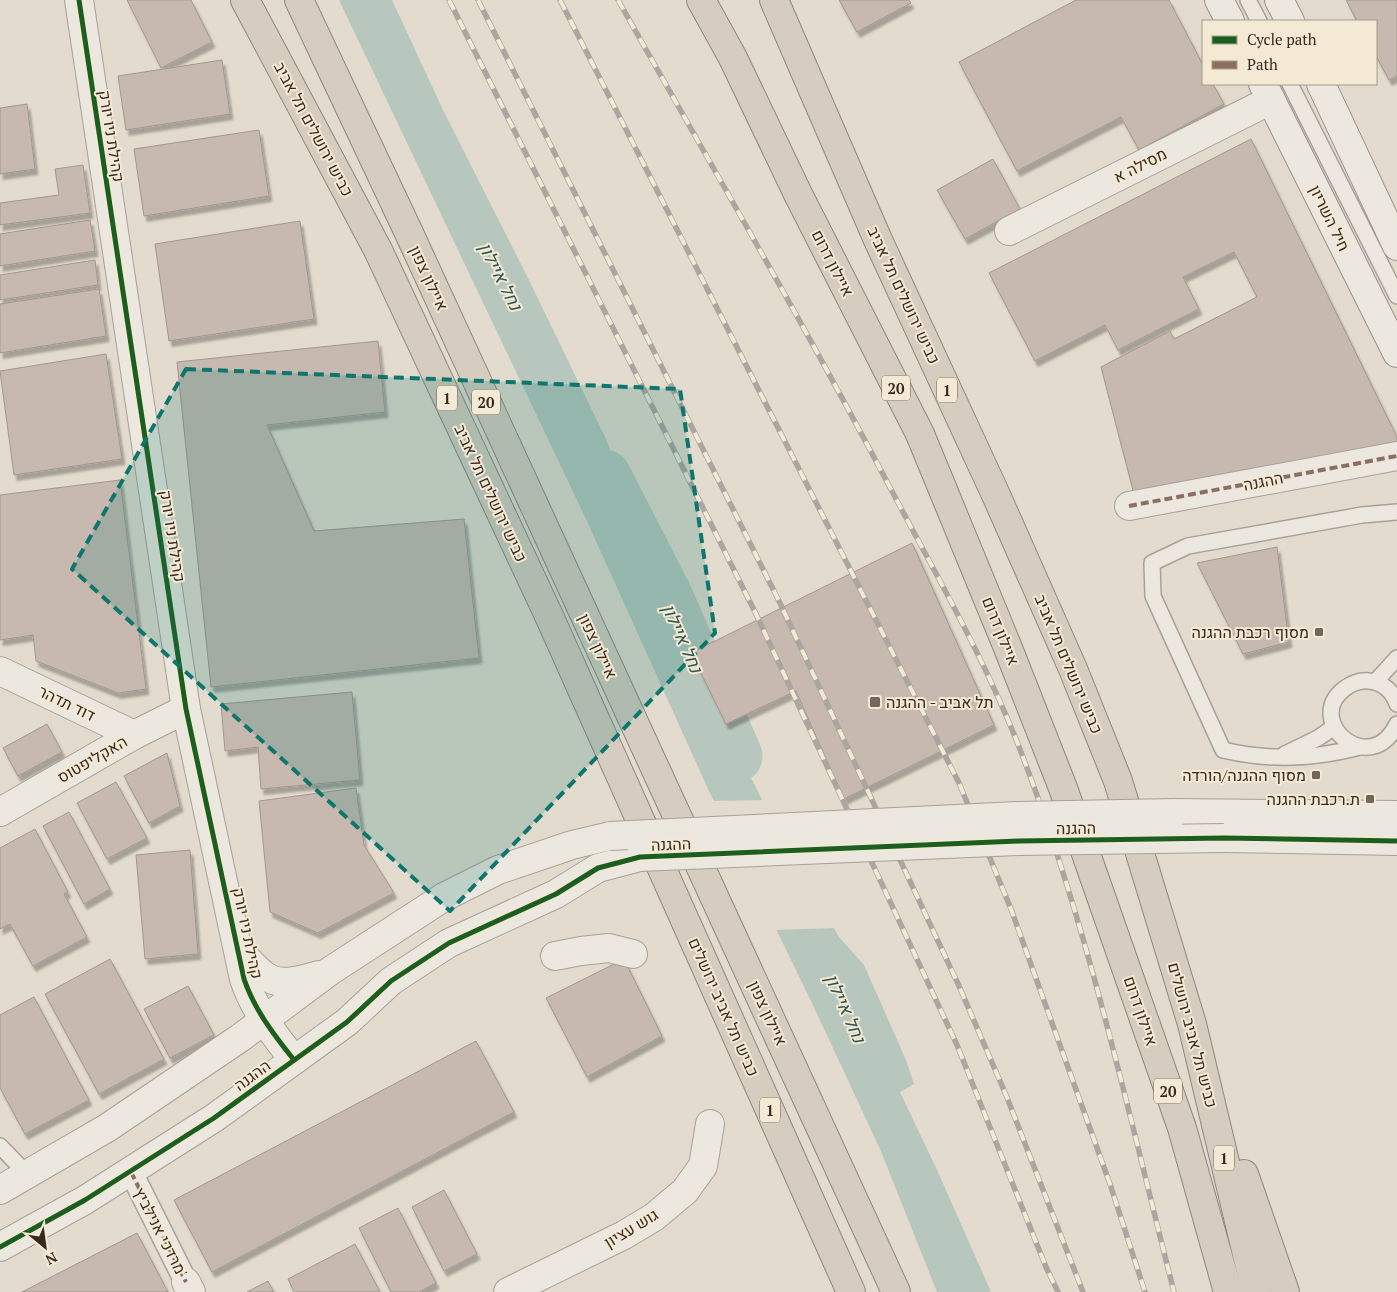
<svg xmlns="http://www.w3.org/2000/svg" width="1397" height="1292" viewBox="0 0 1397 1292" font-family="'PT Serif',Heebo,serif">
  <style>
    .water { fill: #b8c7bd }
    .pier { fill: #e3dbce }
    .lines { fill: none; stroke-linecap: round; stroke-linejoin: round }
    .river { stroke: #b8c7bd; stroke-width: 55 }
    .building { fill: #c7b9af; stroke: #a3978d; filter: url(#shadow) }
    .service-casing { stroke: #a8a197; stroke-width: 18 }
    .pedestrian-casing { stroke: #a8a197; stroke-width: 25 }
    .minor-casing { stroke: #a8a197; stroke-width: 30 }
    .tertiary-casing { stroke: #a8a197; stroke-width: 30 }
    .secondary-casing { stroke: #989086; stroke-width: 30 }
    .motorway-casing { stroke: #8e867e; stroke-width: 30 }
    .service { stroke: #ece7df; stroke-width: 15 }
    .pedestrian { stroke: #ece7df; stroke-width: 22 }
    .minor { stroke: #ece7df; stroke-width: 28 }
    .tertiary { stroke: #ece7df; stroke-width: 28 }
    .secondary { stroke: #ece7df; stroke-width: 28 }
    .motorway { stroke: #d6ccbf; stroke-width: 28 }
    .rail-casing { stroke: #aba69f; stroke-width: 5.5 }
    .rail { stroke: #f4e9d4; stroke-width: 4; stroke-dasharray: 11; stroke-linecap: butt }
    .tertiary-bridge-casing { stroke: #a8a197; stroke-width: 30; stroke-linecap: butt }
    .tertiary-bridge { stroke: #ece7df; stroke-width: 28 }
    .quiet { stroke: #8d6e63; stroke-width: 4; stroke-dasharray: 8 4; stroke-linecap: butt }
    .cycleway-casing { stroke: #f4e9d4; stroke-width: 8 }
    .cycleway { stroke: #1b5e20; stroke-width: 5 }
    .marked { fill: #0f766e; fill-opacity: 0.2; stroke: #0f766e; stroke-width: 4; stroke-dasharray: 10 6; stroke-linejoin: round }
    .poi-dot { fill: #73675c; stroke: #f4e9d4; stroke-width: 2 }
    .labels { text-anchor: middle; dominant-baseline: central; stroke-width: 4; stroke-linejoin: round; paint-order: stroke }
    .shield { fill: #f4e9d4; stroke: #706355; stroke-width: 1 }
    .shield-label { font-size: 15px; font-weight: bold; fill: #37291f }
    .street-label { font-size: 16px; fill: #37291f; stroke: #f4e9d4 }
    .poi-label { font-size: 16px; fill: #37291f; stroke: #f4e9d4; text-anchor: end }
    .water-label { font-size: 18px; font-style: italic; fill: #2f5651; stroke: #f4e9d4 }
  </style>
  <defs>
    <filter id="shadow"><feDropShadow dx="3" dy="5.5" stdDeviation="1" flood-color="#0004"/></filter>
  </defs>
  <rect width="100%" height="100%" fill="#e3dbce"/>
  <polygon class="water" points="339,0 392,0 443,110 527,276 606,439 645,540 634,547 780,835 839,937 864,965 906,1060 914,1084 900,1092 938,1172 991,1292 937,1292 880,1149 811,1001 708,789 586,519"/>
  <polygon class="pier" points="765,800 782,834 836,928 774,930 711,801"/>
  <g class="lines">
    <polyline class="river" points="604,477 665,596 735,756"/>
  </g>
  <g class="building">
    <polygon points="127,0 191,0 212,42 161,68"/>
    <polygon points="839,0 909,0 911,3 857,32"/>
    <polygon points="1076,0 1169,0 1203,65 1203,84 1213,84 1224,104 1139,150 1121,117 1017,171 959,62"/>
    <polygon points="1346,0 1397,0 1397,76 1389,80 1376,56 1376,21 1357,21"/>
    <polygon points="222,60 230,114 126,130 118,76"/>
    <polygon points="27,104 35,169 0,174 0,108"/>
    <polygon points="259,130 269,196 144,216 134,149"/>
    <polygon points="1251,139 1397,437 1397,453 1136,502 1101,367 1170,331 1174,339 1257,297 1234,252 1183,277 1199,309 1118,350 1105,325 1035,361 989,273"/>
    <polygon points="993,159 1020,209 965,239 937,190"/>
    <polygon points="83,165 90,213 0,225 0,203 59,195 55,169"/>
    <polygon points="90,220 95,251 0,266 0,234"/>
    <polygon points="300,221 314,319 169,341 155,244"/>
    <polygon points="95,260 98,285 0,300 0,275"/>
    <polygon points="99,289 106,336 0,353 0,304"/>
    <polygon points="378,341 385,412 267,425 314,531 464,519 479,658 211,687 177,362"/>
    <polygon points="106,354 122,459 14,475 0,371"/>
    <polygon points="120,480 146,689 118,693 36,661 33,635 0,640 0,495"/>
    <polygon points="912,543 994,725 844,799 796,691 726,724 691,653"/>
    <polygon points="1277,547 1289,642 1243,654 1197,563"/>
    <polygon points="352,692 360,780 261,789 258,747 225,751 221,704"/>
    <polygon points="47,724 62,752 18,776 3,748"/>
    <polygon points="167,753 180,806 149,823 124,776"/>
    <polygon points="116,782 147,838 107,859 77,803"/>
    <polygon points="356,788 364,845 394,893 318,933 270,912 259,801"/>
    <polygon points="69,812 110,889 84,904 43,826"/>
    <polygon points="35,829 68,892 64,894 87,937 33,966 10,924 0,929 0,848"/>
    <polygon points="190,850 198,954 145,959 136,855"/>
    <polygon points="110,959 164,1059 99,1094 45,994"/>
    <polygon points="624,959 662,1036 587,1077 546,998"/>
    <polygon points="188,986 214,1035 170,1058 144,1009"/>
    <polygon points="34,997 89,1100 25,1134 0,1088 0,1015"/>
    <polygon points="476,1041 514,1112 212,1272 174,1200"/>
    <polygon points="444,1190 477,1254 444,1271 412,1207"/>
    <polygon points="398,1208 436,1283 419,1292 391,1292 359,1228"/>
    <polygon points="137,1233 168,1292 22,1292"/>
    <polygon points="355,1244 380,1292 294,1292 288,1279"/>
    <polygon points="268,1281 274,1292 247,1292"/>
  </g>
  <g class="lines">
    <g class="service-casing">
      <g id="service">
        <polyline points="1248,0 1259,21"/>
        <polyline points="1290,84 1397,296"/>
        <polyline points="1375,682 1397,658"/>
        <path d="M1397 704C1393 692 1383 682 1369 681 1359 680 1352 683 1344 689 1303 721 1370 780 1397 724"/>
        <path d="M1360 747C1313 759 1271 761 1223 750L1153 596 1152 563 1188 546 1362 515 1397 512"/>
        <polyline points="1285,754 1318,738 1334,727"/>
        <polyline points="0,1146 28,1175"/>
      </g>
    </g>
    <g class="pedestrian-casing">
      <polyline id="pedestrian" points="131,1172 186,1282"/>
    </g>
    <g class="minor-casing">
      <g id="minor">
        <path d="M79 0 186 709 244 979C254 1009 274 1035 294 1060"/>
        <polyline points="1009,231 1271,100"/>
        <polyline points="1129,506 1397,456"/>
        <polyline points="0,671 134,735"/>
        <polyline points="0,812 134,735 186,709"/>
        <polyline points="555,956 581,951 609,948 633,954"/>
        <polyline points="186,1282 191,1292"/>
        <polyline points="508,1292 624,1235 654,1217 685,1191 703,1166 710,1124"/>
      </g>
    </g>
    <g class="tertiary-casing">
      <g id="tertiary">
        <polyline points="1174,813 1397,815"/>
        <polyline points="1224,838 1397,841"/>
        <path d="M239 950C269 984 274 988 319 975"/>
        <polyline points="0,1190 107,1128 240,1038 330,971 444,897 498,870 572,845 610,836"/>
        <polyline points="0,1247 85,1200 214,1118 347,1022 391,981 449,943 556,894 598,868 640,857"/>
      </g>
    </g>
    <g class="secondary-casing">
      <g id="secondary">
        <polyline points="1219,0 1230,21"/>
        <polyline points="1279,0 1290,21"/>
        <polyline points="1263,84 1397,353"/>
        <polyline points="1321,84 1397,246"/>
      </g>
    </g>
    <g class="motorway-casing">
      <g id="motorway">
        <polyline points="245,0 378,250 550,618 851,1292"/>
        <polyline points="299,0 409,233 896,1292"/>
        <polyline points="701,0 733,58 798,194 920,434 1008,648 1063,788 1182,1128 1228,1292"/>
        <polyline points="774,0 878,240 996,495 1073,669 1118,781 1192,1024 1256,1292"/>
        <polyline points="1244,1174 1285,1292"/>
      </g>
    </g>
    <use href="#service" class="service"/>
    <use href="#pedestrian" class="pedestrian"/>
    <use href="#minor" class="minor"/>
    <use href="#tertiary" class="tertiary"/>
    <use href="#secondary" class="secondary"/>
    <use href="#motorway" class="motorway"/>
    <g class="rail-casing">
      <g id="rail">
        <polyline points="449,0 755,612 957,1045 1046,1267 1058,1292"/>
        <polyline points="478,0 779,601 959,986 1006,1095 1083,1292"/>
        <polyline points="560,0 959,783 1011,909 1110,1184 1145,1292"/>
        <path d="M618 0C711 165 807 329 895 497 939 580 987 663 1021 752 1088 926 1128 1111 1174 1292"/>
      </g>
    </g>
    <use href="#rail" class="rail"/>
    <g class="tertiary-bridge-casing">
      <g id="tertiary-bridge">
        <polyline points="610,836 1017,816 1174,813"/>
        <polyline points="640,857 1019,841 1224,838"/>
      </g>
    </g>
    <use href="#tertiary-bridge" class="tertiary-bridge"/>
    <g class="quiet">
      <polyline points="1129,506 1397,456"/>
      <polyline points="131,1172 186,1282"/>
    </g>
    <g class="cycleway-casing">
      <g id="cycleway">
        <path d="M79 0 186 709 244 979C254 1009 274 1035 294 1060"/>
        <polyline points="0,1247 85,1200 214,1118 347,1022 391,981 449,943 556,894 598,868 640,857 1019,841 1224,838 1397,841"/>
      </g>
    </g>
    <use href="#cycleway" class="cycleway"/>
  </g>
  <path class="marked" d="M186 369 680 389 715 633 450 911 72 569Z"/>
  <g class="poi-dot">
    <rect x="1314" y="627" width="10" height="10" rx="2.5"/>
    <rect x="869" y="696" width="12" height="12" rx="2.5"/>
    <rect x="1311" y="770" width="10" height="10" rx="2.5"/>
    <rect x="1365" y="794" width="10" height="10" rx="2.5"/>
  </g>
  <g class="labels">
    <g class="shield">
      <rect x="882" y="375.5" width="28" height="25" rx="4"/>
      <rect x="937" y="377.5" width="20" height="25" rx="4"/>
      <rect x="437" y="385.5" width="20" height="25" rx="4"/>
      <rect x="472" y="389.5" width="28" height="25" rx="4"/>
      <rect x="1154" y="1078.5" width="28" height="25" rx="4"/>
      <rect x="760" y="1097.5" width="20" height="25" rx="4"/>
      <rect x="1214" y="1145.5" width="20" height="25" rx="4"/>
    </g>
    <g class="shield-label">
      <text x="896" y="388">20</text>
      <text x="947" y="390">1</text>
      <text x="447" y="398">1</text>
      <text x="486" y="402">20</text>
      <text x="1168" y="1091">20</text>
      <text x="770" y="1110">1</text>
      <text x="1224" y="1158">1</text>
    </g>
    <g class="street-label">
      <text transform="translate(314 129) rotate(62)">כביש ירושלים תל אביב</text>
      <text transform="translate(112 136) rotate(81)">קהילת ניו יורק</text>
      <text transform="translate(1140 165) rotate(-27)">מסילה א</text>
      <text transform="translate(1330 218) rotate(64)">חיל השריון</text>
      <text transform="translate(833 263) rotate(63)">איילון דרום</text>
      <text transform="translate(429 278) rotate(65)">איילון צפון</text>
      <text transform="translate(904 295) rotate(65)">כביש ירושלים תל אביב</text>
      <text transform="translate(1263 481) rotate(-11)">ההגנה</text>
      <text transform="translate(491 493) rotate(65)">כביש ירושלים תל אביב</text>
      <text transform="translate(173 536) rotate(81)">קהילת ניו יורק</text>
      <text transform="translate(1001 631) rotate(68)">איילון דרום</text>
      <text transform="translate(598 646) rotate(65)">איילון צפון</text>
      <text transform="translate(1069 664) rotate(67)">כביש ירושלים תל אביב</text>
      <text transform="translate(67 703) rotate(26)">דוד תדהר</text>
      <text transform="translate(92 759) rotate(-30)">האקליפטוס</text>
      <text transform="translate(1076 828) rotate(-1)">ההגנה</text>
      <text transform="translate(671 844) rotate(-2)">ההגנה</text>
      <text transform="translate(248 933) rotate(78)">קהילת ניו יורק</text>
      <text transform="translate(724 1007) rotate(66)">כביש תל אביב ירושלים</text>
      <text transform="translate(1141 1011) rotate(71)">איילון דרום</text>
      <text transform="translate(768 1013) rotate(65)">איילון צפון</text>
      <text transform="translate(1193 1035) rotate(75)">כביש תל אביב ירושלים</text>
      <text transform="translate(252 1075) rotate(-36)">ההגנה</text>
      <text transform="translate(631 1228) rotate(-31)">גוש עציון</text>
      <text transform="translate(161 1232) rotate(63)">מרדכי אנילביץ'</text>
    </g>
    <g class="poi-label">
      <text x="1309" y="632">מסוף רכבת ההגנה</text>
      <text x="886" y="702" text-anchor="start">תל אביב - ההגנה</text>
      <text x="1306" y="775">מסוף ההגנה/הורדה</text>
      <text x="1360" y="799">ת.רכבת ההגנה</text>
    </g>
    <g class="water-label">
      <text transform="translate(501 276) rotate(63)">נחל איילון</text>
      <text transform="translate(683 638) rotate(66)">נחל איילון</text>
      <text transform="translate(846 1008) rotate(66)">נחל איילון</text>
    </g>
  </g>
  <rect x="1202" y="20" width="175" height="65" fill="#f4e9d4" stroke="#a89c8c"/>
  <rect x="1212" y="36" width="25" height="8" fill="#1b5e20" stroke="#a89c8c"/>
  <text x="1247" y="45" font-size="15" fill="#37291f">Cycle path</text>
  <rect x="1212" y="61" width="25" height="8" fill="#8d6e63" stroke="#a89c8c"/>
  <text x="1247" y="70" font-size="15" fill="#37291f">Path</text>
  <g transform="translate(45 1247) rotate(151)" stroke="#f4e9d4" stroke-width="4" paint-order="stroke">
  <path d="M0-4L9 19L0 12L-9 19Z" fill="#37291f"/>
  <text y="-8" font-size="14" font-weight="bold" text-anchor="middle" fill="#37291f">N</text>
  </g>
</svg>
